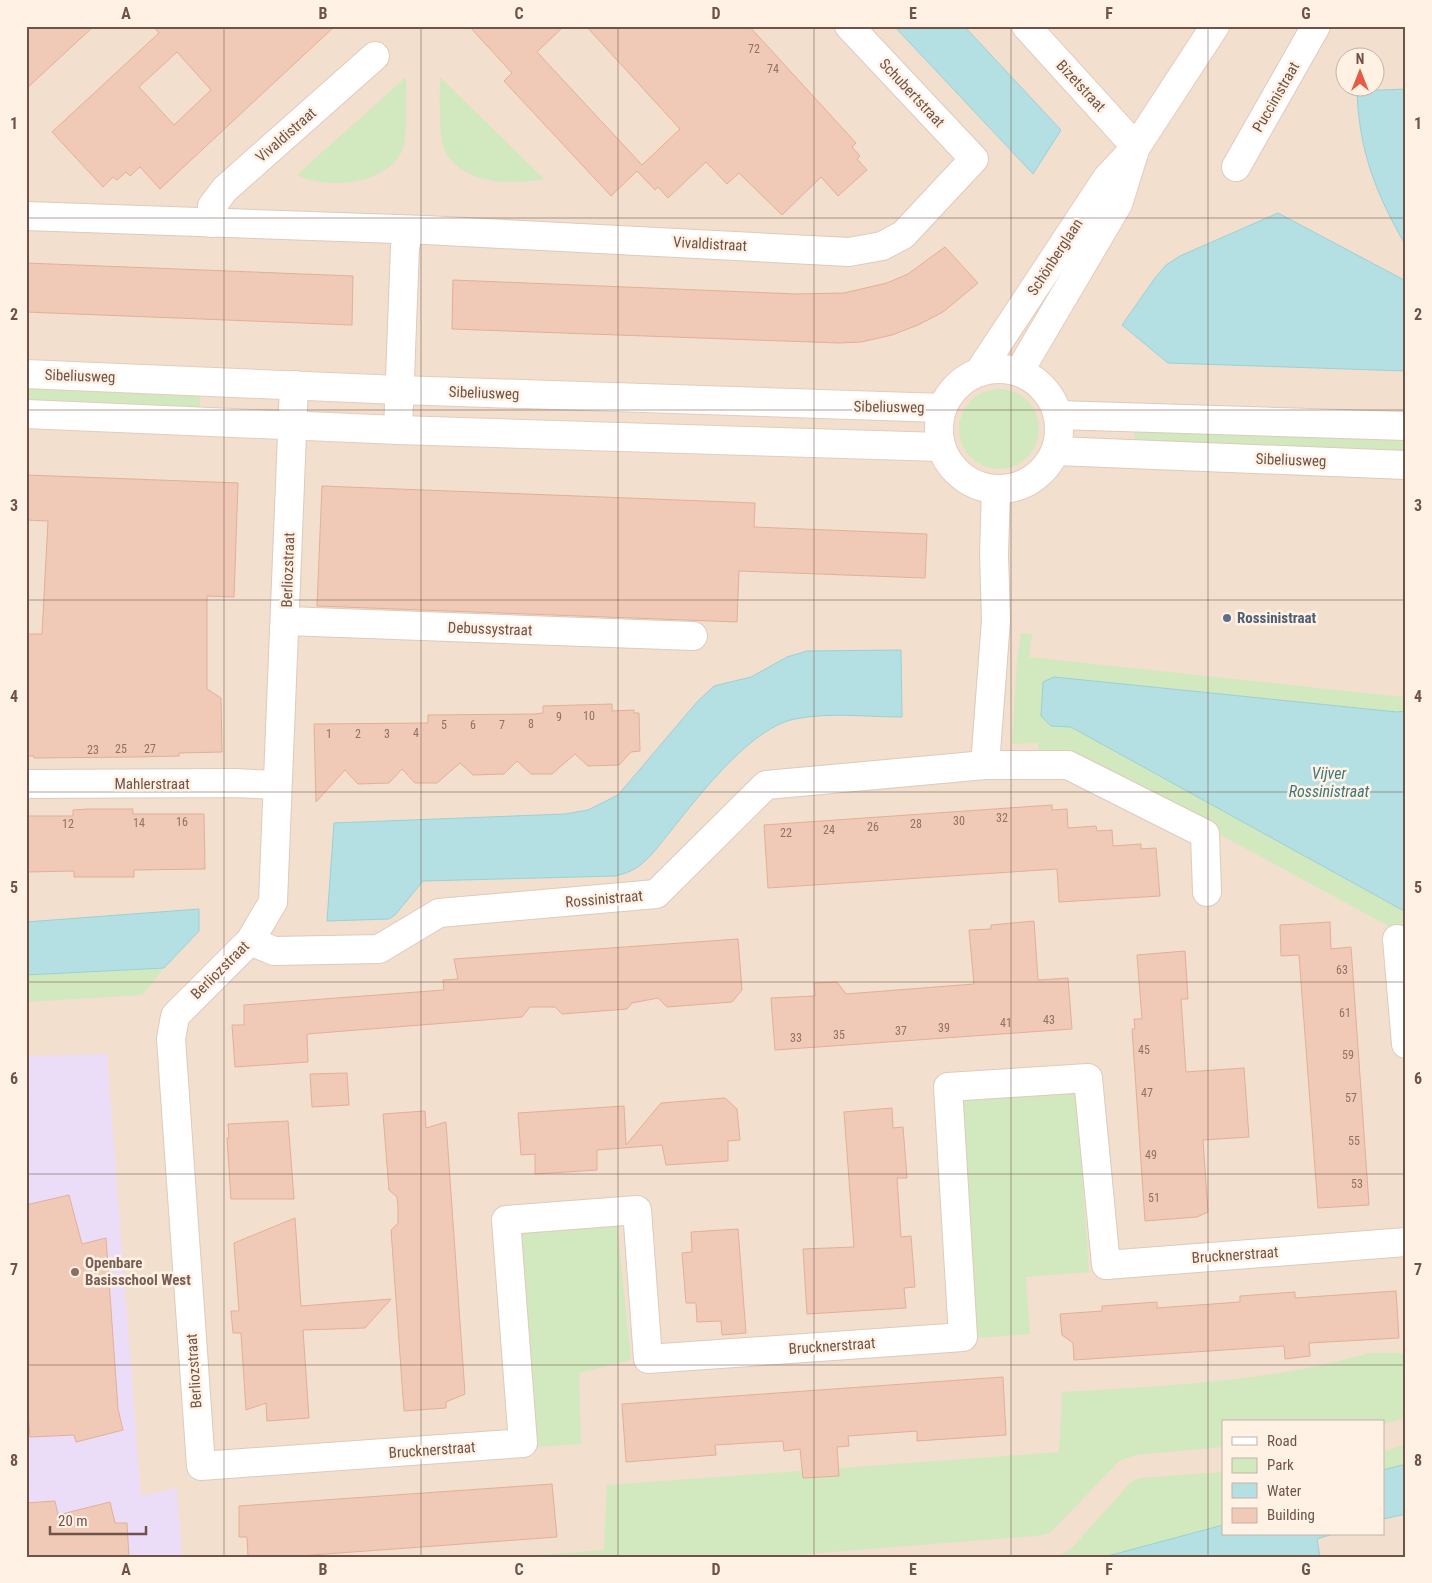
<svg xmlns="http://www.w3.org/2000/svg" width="1432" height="1583" viewBox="0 0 1432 1583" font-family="'Roboto Condensed',sans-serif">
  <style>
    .residential { fill: #f2dfce; fill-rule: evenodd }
    .education { fill: #ebdcf7 }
    .green { fill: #d2e8bf }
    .water { fill: #b5e0e3; stroke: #9bd0d5 }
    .building { fill: #f0cab7; stroke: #e2af98; fill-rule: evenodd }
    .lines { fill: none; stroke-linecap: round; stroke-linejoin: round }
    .street-casing { stroke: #dfcabc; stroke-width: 30 }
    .secondary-casing { stroke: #e5ccbc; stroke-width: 30 }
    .street { stroke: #fff; stroke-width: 28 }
    .secondary { stroke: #fff; stroke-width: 28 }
    .grid { fill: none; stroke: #705348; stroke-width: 1; stroke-opacity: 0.55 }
    .service-dot { fill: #5c6f8a; stroke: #fff2e5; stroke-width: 2 }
    .education-dot { fill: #8d6e63; stroke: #fff2e5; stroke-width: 2 }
    .labels { text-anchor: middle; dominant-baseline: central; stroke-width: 5; stroke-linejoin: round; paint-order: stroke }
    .number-label { font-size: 12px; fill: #907164 }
    .street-label { font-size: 15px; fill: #705348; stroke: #fff2e5 }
    .service-label { font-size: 15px; font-weight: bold; fill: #4e5e75; stroke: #fff2e5; text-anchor: start }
    .education-label { font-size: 15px; font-weight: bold; fill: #785e54; stroke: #fff2e5; text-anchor: start }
    .water-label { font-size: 16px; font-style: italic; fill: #3f777d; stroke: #fff2e5 }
    .neatline { fill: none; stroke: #705348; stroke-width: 2 }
    .grid-label { font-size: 16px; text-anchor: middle; font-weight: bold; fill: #705348 }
  </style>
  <rect width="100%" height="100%" fill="#fbeedf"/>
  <path class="residential" d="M26 26H1406V1557H26ZM1344 58H1374V88H1344ZM1223 1422H1383V1534H1223Z"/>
  <polygon class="education" points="107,1054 141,1496 177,1488 182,1557 26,1557 26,1056"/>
  <g class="green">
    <path d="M406 77C406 94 408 138 402 151 385 185 328 190 297 175Z"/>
    <path d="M440 77 544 179C511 185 466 185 446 153 438 140 440 94 440 77Z"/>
    <polygon points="26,387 200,393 200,410 26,403"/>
    <circle cx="999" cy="429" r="40"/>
    <polygon points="1135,424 1406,435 1406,456 1134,446"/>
    <polygon points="1021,633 1032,634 1029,657 1402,697 1406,670 1406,711 1397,712 1054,677 1043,682 1041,716 1051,726 1071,727 1404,910 1406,912 1406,944 1405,935 1075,756 1039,756 1038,743 1012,744 1017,661"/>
    <polygon points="164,968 142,995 26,1002 26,975"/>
    <polygon points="1076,1087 1089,1272 1026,1277 1030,1334 978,1338 961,1095"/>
    <polygon points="617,1226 631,1360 579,1373 581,1444 534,1447 521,1233"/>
    <path d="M1369 1353H1406V1418L1383 1424V1422H1223V1447L1135 1455 1119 1461 1050 1533 1035 1536 769 1557H512L604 1550 607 1485 1059 1452 1062 1392C1165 1386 1270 1382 1369 1353Z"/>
    <polygon points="1406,1444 1406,1464 1383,1470 1383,1452"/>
    <polygon points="1223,1472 1223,1525 1104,1557 1057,1557 1071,1549 1131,1482 1139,1478"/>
  </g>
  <g class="water">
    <polygon points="894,26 964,26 1061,130 1033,174"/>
    <path d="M1406 89V246C1376 194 1359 151 1357 91Z"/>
    <polygon points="1278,213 1406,281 1406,371 1168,363 1122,325 1155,278 1166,265 1180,256"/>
    <path d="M901 650 902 717C867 717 829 712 795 719 744 729 685 815 652 854 640 867 632 872 615 876L423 881 395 915 389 919 327 921 334 823 565 814 588 810 618 795 697 702 714 686 751 677 787 657 807 651Z"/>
    <polygon points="1054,677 1397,712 1406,711 1406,912 1071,727 1051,726 1041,716 1043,682"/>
    <polygon points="199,909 199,931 164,968 26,975 26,922"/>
    <polygon points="1406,1464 1406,1514 1383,1519 1383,1470"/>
    <polygon points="1223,1525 1223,1534 1333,1534 1317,1539 1320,1557 1104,1557"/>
  </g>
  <g class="building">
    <polygon points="26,26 94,26 26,89"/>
    <path d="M153 26H335L160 189 140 167 130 176 126 172 117 180 113 177 103 187 52 132 159 33ZM177 52 211 90 174 125 139 87Z"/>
    <polygon points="469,26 564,26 537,52 642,165 680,129 586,26 749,26 856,143 852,147 860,156 857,159 867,170 838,196 821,177 782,215 739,173 727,184 706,162 668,198 658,187 655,190 637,171 611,196 504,81 512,73"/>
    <polygon points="945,247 978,283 943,312 918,325 892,335 861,342 839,343 452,329 453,280 797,294 844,293 887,283 908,274"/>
    <polygon points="26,263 353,276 352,325 26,312"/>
    <polygon points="26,475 238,483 234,597 207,596 207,689 221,698 222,752 179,753 179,756 135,757 34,758 34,756 26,756 26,634 42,634 48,521 26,520"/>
    <polygon points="322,486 755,503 754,527 927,534 925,578 739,571 737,622 317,606"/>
    <polygon points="612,704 612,711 634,710 634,713 639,713 640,751 631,752 619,765 588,766 575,754 552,774 531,774 517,761 504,774 473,775 460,763 437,783 415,783 402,769 389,783 358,784 345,770 316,802 314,724 428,723 428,715 535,714 543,713 543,706"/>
    <polygon points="1052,805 1052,810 1067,809 1068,828 1096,826 1097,831 1112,830 1113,846 1141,844 1141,849 1156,848 1160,896 1059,902 1057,869 768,888 764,825"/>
    <polygon points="88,809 133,809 133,814 204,814 205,869 134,870 134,877 74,877 74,871 26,872 26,816 73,816 73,810"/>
    <polygon points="1034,921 1038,980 1068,978 1072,1029 775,1050 771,998 815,996 814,983 837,982 846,994 974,984 969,930 991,929 991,925"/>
    <polygon points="1330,922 1331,949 1351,947 1369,1205 1318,1208 1299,955 1281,956 1280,925"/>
    <polygon points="738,939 742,990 732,1002 667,1007 658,998 632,1003 627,1009 562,1014 555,1007 530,1007 522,1017 307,1034 308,1062 235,1067 232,1025 244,1025 244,1005 444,990 443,980 458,979 454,959"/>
    <polygon points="1185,951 1188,999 1181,999 1186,1072 1244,1068 1249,1137 1203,1140 1208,1212 1197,1217 1145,1221 1132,1029 1135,1029 1134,1019 1142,1019 1137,955"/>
    <polygon points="347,1073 349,1105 312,1107 310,1074"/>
    <polygon points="725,1098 737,1109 740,1140 728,1141 728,1161 666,1165 662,1145 597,1150 597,1170 535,1174 535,1154 521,1155 518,1113 624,1106 626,1145 661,1103"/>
    <polygon points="892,1108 893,1128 903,1127 907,1178 897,1178 901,1237 911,1236 915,1287 904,1288 906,1308 807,1314 803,1249 854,1247 844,1112"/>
    <polygon points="425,1111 426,1128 446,1122 465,1394 446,1402 446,1408 404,1411 391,1230 398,1223 398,1207 397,1197 389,1190 383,1114"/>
    <polygon points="288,1121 294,1199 231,1199 227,1138 229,1138 228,1124"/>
    <polygon points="69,1195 82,1244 106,1238 118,1409 123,1430 76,1442 74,1435 30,1437 26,1389 26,1205"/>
    <polygon points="295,1218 301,1306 391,1299 365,1328 303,1330 309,1418 267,1421 266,1403 246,1410 241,1333 233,1333 231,1311 239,1311 234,1243"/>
    <polygon points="738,1229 746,1333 722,1335 721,1321 697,1322 696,1303 686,1303 682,1253 692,1252 691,1232"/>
    <polygon points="1396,1291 1399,1338 1309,1343 1310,1356 1285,1359 1284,1346 1074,1360 1073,1343 1062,1335 1060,1314 1102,1311 1102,1306 1157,1302 1157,1308 1240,1302 1240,1296 1295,1292 1295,1298"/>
    <polygon points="1003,1377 1006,1435 917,1441 917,1431 848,1436 849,1446 837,1447 839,1476 803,1478 800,1449 784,1451 783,1441 715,1445 716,1455 626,1462 622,1404"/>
    <polygon points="552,1484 557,1537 285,1557 248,1557 247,1537 239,1537 239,1506"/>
    <polygon points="55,1501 58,1515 110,1502 115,1523 127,1523 129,1557 26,1557 26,1503"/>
  </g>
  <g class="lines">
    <g class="street-casing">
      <g id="street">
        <polyline points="1026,26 1136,147"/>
        <polyline points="1236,167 1316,26"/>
        <polyline points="26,216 426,230 849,252 882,246 903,235 974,159 849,26"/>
        <polyline points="211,223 212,206 225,189 375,56"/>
        <polyline points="294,385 273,902 250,941 175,1016 171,1039 201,1466 523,1443 506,1220 637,1210 648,1359 963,1337 948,1087 1088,1078 1106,1265 1406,1242"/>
        <polyline points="1058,415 1406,426"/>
        <polyline points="398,430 405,247 409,231"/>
        <polyline points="1056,451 1406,465"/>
        <polyline points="286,621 693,636"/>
        <polyline points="985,765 996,620 994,554 996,489"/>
        <polyline points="26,784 234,783 277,785"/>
        <polyline points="1397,939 1406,1044"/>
        <polyline points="250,941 274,951 379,949 439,913 656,894 766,785 985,765 1068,765 1205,834 1207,892"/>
      </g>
    </g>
    <g class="secondary-casing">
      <g id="secondary">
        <circle cx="999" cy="429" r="60"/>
        <polyline points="979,372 1107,178 1136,147 1215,26"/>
        <polyline points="1019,372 1118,204 1134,153"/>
        <polyline points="26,374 399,390 942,408"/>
        <polyline points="26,414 398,430 941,447"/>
      </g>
    </g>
    <use href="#street" class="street"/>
    <use href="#secondary" class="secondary"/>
  </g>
  <path class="grid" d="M224 26V1557M421 26V1557M618 26V1557M814 26V1557M1011 26V1557M1208 26V1557M26 218H1406M26 410H1406M26 600H1406M26 792H1406M26 982H1406M26 1174H1406M26 1365H1406"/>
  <circle class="service-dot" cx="1227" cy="618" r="5"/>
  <circle class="education-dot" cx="75" cy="1272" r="5"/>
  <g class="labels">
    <g class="number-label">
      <text x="754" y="49">72</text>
      <text x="773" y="69">74</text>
      <text x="589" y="716">10</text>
      <text x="559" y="717">9</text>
      <text x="531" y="724">8</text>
      <text x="444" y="725">5</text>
      <text x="473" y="725">6</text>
      <text x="502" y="725">7</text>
      <text x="416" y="733">4</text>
      <text x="329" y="734">1</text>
      <text x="358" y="734">2</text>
      <text x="387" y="734">3</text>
      <text x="121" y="749">25</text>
      <text x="150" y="749">27</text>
      <text x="93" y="750">23</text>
      <text x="1002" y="818">32</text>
      <text x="959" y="821">30</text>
      <text x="182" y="822">16</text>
      <text x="139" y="823">14</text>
      <text x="68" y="824">12</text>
      <text x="916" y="824">28</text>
      <text x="873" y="827">26</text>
      <text x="829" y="830">24</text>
      <text x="786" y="833">22</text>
      <text x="1342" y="970">63</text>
      <text x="1345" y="1013">61</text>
      <text x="1049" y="1020">43</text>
      <text x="1006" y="1023">41</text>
      <text x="944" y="1028">39</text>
      <text x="901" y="1031">37</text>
      <text x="839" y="1035">35</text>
      <text x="796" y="1038">33</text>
      <text x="1144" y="1050">45</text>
      <text x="1348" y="1055">59</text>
      <text x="1147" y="1093">47</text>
      <text x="1351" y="1098">57</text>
      <text x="1354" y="1141">55</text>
      <text x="1151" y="1155">49</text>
      <text x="1357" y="1184">53</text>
      <text x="1154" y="1198">51</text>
    </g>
    <g class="street-label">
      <text transform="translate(1081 86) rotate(47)">Bizetstraat</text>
      <text transform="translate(912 93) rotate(47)">Schubertstraat</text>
      <text transform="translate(1276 97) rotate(-60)">Puccinistraat</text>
      <text transform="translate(286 135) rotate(-41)">Vivaldistraat</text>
      <text transform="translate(710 244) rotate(3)">Vivaldistraat</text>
      <text transform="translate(1055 257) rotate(-57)">Schönberglaan</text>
      <text transform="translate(80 376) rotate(2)">Sibeliusweg</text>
      <text transform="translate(484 393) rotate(2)">Sibeliusweg</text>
      <text transform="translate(889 407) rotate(1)">Sibeliusweg</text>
      <text transform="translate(1291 460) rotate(2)">Sibeliusweg</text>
      <text transform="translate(288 570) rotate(-88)">Berliozstraat</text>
      <text transform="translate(490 629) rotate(2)">Debussystraat</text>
      <text x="152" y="784">Mahlerstraat</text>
      <text transform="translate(604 899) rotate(-5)">Rossinistraat</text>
      <text transform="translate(220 970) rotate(-45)">Berliozstraat</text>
      <text transform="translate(1235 1255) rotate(-4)">Brucknerstraat</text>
      <text transform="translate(832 1346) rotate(-4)">Brucknerstraat</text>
      <text transform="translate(194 1371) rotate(-94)">Berliozstraat</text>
      <text transform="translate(432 1450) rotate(-4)">Brucknerstraat</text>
    </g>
    <g class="service-label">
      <text x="1237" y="618">Rossinistraat</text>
    </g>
    <g class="education-label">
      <text x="85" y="1263">Openbare<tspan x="85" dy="17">Basisschool West</tspan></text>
    </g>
    <g class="water-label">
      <text x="1329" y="773">Vijver<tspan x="1329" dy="18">Rossinistraat</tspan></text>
    </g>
  </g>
  <rect width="1432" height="1583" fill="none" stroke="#fff2e5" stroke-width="55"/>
  <rect x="1222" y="1420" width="162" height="115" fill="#fff2e5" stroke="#c6b2a6"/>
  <rect x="1232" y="1437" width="25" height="8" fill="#ffffff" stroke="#c6b2a6"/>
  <text x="1267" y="1446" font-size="15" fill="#705348">Road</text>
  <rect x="1232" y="1458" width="25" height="15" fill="#d2e8bf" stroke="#c6b2a6"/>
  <text x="1267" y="1470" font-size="15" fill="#705348">Park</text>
  <rect x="1232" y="1483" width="25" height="15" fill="#b5e0e3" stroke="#c6b2a6"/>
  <text x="1267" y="1496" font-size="15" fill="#705348">Water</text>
  <rect x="1232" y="1508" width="25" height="15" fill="#f0cab7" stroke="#c6b2a6"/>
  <text x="1267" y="1520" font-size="15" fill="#705348">Building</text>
  <g transform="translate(1360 72)"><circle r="24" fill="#fff2e5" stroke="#c6b2a6"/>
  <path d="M0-4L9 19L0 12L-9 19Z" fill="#e35d46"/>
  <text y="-8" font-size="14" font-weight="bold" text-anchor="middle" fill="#705348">N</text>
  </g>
  <path d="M50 1526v8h96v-8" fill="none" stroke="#705348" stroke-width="2.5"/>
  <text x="58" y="1526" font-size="15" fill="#705348" stroke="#fff2e5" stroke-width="4" paint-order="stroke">20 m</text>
  <rect x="28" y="28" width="1376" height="1528" class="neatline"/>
  <g class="grid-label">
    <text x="126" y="19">A</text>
    <text x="323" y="19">B</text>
    <text x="519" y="19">C</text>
    <text x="716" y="19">D</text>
    <text x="913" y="19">E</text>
    <text x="1109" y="19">F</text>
    <text x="1306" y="19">G</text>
    <text x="14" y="129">1</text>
    <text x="1418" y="129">1</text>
    <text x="14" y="320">2</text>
    <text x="1418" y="320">2</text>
    <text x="14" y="511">3</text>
    <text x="1418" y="511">3</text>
    <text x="14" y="702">4</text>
    <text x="1418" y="702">4</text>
    <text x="14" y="893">5</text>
    <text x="1418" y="893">5</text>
    <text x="14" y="1084">6</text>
    <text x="1418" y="1084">6</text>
    <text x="14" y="1275">7</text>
    <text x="1418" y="1275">7</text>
    <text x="14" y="1466">8</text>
    <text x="1418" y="1466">8</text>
    <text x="126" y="1575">A</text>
    <text x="323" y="1575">B</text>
    <text x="519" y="1575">C</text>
    <text x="716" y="1575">D</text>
    <text x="913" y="1575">E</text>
    <text x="1109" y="1575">F</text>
    <text x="1306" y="1575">G</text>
  </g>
</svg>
